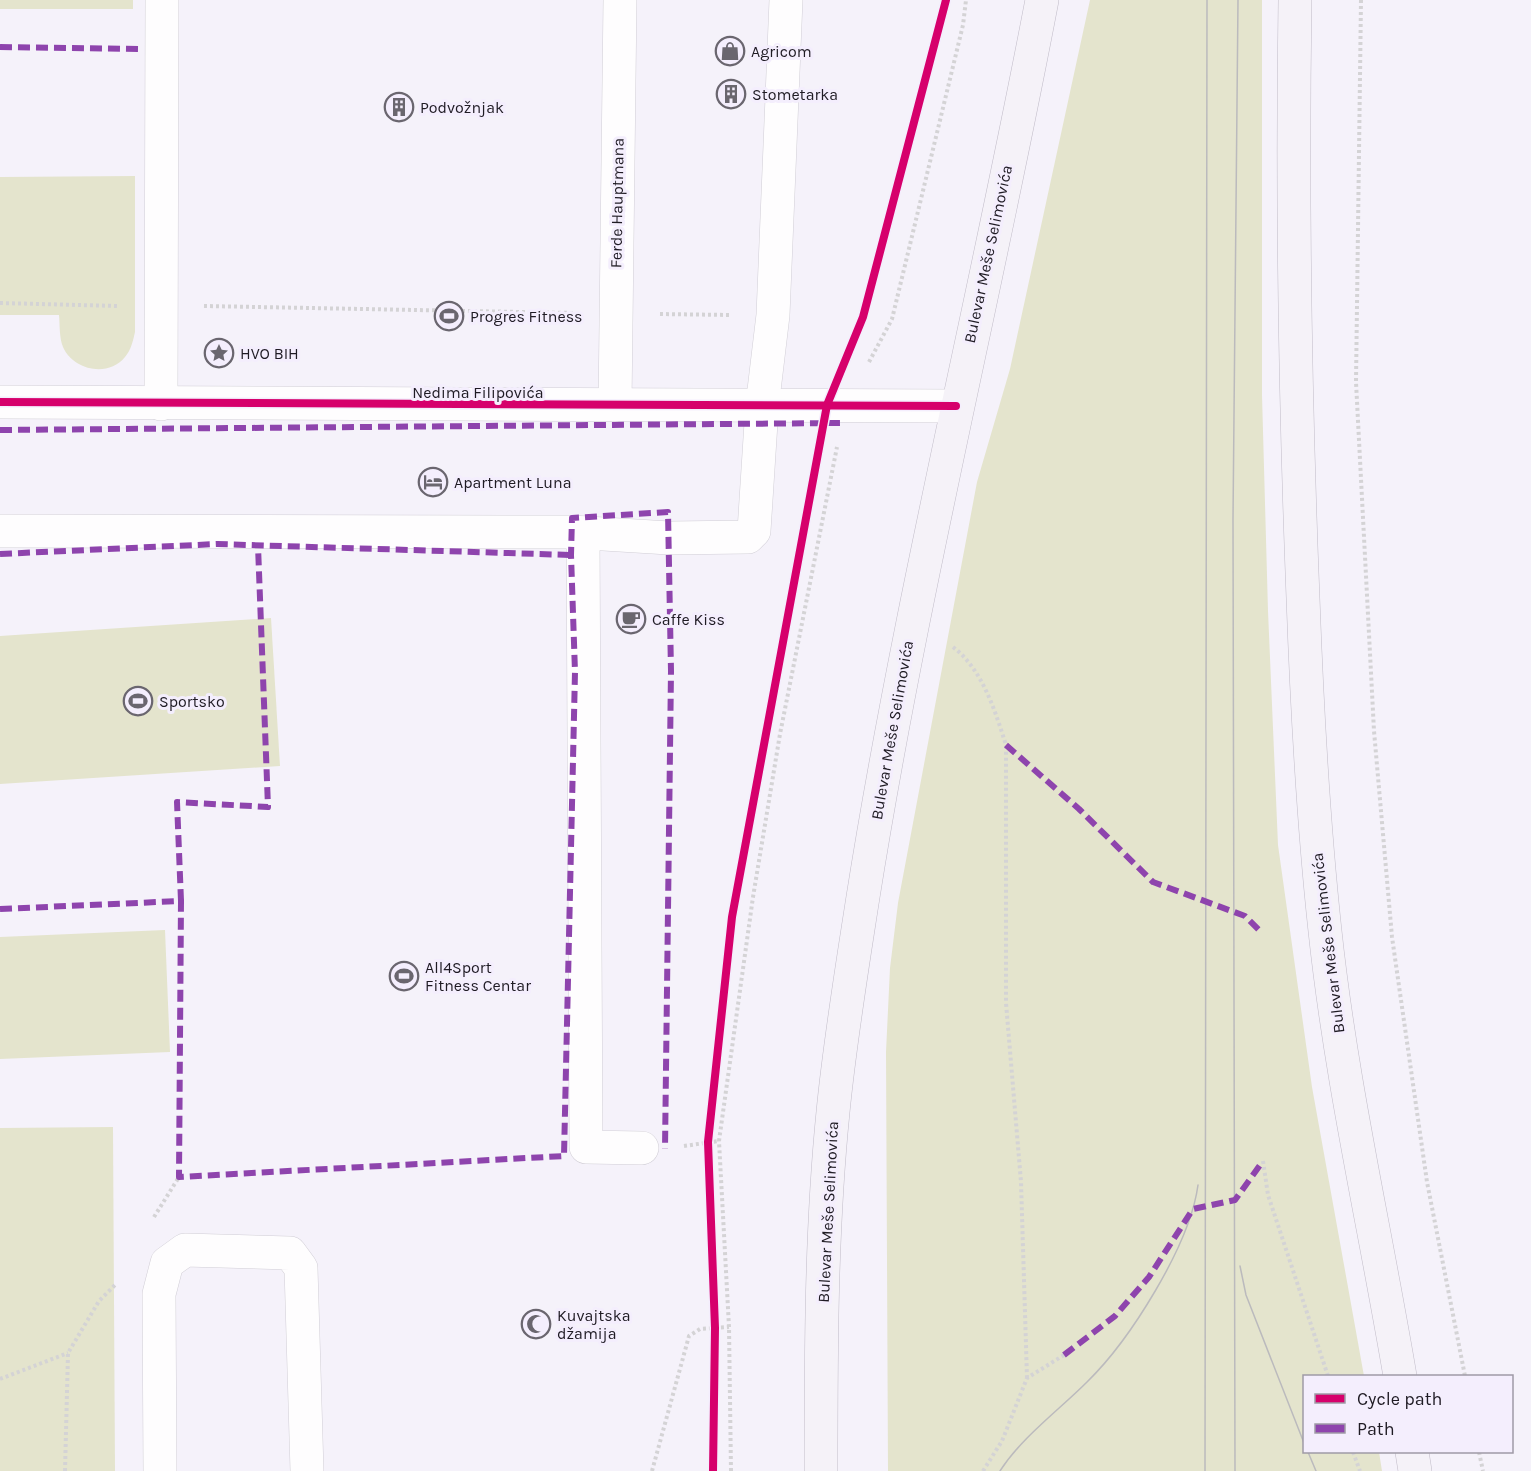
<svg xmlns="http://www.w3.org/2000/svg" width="1531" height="1471" viewBox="0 0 1531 1471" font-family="Karla,sans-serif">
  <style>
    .green { fill: #e4e4cd }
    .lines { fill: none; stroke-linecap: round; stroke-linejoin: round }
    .minor-casing { stroke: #d1ced6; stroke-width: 34 }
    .major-casing { stroke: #c1bcc8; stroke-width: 34 }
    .path { stroke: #d4d3d5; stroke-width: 4; stroke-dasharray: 3 3; stroke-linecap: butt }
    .minor { stroke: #fefdfe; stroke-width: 33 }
    .major { stroke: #f5f2f8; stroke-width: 33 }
    .tram { stroke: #bbbabd; stroke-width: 1.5 }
    .quiet { stroke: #8e44ad; stroke-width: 6; stroke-dasharray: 12 6; stroke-linecap: butt }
    .cycleway-casing { stroke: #f4eefd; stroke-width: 11 }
    .cycleway { stroke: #d6006c; stroke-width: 8 }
    .labels { text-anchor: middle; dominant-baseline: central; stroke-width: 6; stroke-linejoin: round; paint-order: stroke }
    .poi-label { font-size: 16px; fill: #1f1b24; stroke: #f4eefd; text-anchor: start }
    .street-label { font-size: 16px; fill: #1f1b24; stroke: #f4eefd }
  </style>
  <rect width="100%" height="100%" fill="#f5f2fa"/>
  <g class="green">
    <rect x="0" y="0" width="133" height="9"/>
    <polygon points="1090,0 1262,0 1262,395 1268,611 1278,845 1312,1087 1364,1376 1304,1376 1304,1452 1379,1452 1382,1471 888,1471 886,1052 890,968 898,903 977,482 1010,369"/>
    <path d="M135 176V332C133 341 131 350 125 357 108 378 73 370 63 347 59 337 60 325 59 315H0V177Z"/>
    <polygon points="271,618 280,766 0,784 0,636"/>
    <polygon points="165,930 170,1052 0,1059 0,937"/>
    <polygon points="113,1127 115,1471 0,1471 0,1128"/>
  </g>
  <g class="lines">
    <g class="minor-casing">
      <g id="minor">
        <polyline points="0,402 956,406"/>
        <polyline points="161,404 162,0"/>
        <polyline points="615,405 620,0"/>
        <polyline points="0,531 571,532 669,538 748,537 754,531 762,407 773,315 786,0"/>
        <polyline points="583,533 586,1147 642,1148"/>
        <polyline points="160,1471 159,1294 167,1263 185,1250 290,1253 301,1268 307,1471"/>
      </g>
    </g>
    <g class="major-casing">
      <g id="major">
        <path d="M1295 0C1292 200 1295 398 1303 598 1307 709 1313 820 1325 931 1341 1081 1375 1228 1400 1376"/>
        <polyline points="1412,1452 1415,1471"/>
        <path d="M821 1471C821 1351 821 1231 833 1112 840 1040 852 968 863 897 911 595 985 300 1042 0"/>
      </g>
    </g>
    <g class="path">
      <polyline points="1361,0 1356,382 1374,731 1392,937 1427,1182 1465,1376"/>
      <polyline points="0,303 118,306"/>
      <polyline points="204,306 574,313"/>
      <polyline points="660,314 730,315"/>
      <polyline points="869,362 892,319 963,25 966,0"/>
      <path d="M953 647C983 670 995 711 1006 745V1003L1021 1182 1027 1378"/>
      <polyline points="684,1146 719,1141"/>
      <polyline points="1263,1161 1268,1195 1328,1376"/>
      <polyline points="154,1217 179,1177"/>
      <polyline points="0,1379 68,1353"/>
      <polyline points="1353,1452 1360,1471"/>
      <polyline points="1479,1452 1483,1471"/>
      <polyline points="65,1471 68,1353 99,1301 116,1284"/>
      <polyline points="652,1471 689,1336 700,1329 729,1327"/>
      <polyline points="731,1471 729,1327 719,1141 753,897 780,734 837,447"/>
      <polyline points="983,1471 1002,1441 1027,1378 1064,1355"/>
    </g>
    <use href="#minor" class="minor"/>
    <use href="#major" class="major"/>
    <g class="tram">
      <polyline points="1240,1266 1246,1295 1304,1443"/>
      <polyline points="1308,1452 1316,1471"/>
      <path d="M1000 1471C1022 1437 1058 1411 1087 1382 1130 1340 1190 1245 1198 1185"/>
      <polyline points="1205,1471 1207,0"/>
      <polyline points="1235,1471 1233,519 1238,0"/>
    </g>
    <g class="quiet">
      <polyline points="0,47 141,49"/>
      <polyline points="0,430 842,423"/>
      <polyline points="0,554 217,544 571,555"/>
      <polyline points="1006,745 1079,809 1153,882 1245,916 1261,932"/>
      <polyline points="181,901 177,802 268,807 258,546"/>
      <polyline points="0,909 181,901 179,1177 564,1156 575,672 571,555 572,518 668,512 671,671 665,1149"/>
      <polyline points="1064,1355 1115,1316 1149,1277 1193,1209 1235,1200 1263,1161"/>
    </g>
    <g class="cycleway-casing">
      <g id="cycleway">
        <polyline points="0,402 956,406"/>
        <polyline points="713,1471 715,1328 708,1142 732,917 827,405 863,317 946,0"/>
      </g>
    </g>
    <use href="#cycleway" class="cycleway"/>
  </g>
  <defs>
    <g id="shop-ring" transform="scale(1.5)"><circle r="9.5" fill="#f4eefd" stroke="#6a666f" stroke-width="1.5"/><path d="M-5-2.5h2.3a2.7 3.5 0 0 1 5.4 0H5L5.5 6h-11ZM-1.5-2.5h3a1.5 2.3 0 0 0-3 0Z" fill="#6a666f"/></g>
    <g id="building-ring" transform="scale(1.5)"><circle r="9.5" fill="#f4eefd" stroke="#6a666f" stroke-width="1.5"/><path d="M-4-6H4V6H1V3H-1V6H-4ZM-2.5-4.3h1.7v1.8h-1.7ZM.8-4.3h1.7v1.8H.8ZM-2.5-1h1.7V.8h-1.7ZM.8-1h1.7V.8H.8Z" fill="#6a666f"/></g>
    <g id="stadium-ring" transform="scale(1.5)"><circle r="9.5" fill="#f4eefd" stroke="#6a666f" stroke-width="1.5"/><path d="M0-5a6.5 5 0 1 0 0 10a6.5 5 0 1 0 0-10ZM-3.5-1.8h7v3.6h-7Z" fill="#6a666f"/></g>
    <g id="sight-ring" transform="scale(1.5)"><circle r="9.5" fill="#f4eefd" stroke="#6a666f" stroke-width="1.5"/><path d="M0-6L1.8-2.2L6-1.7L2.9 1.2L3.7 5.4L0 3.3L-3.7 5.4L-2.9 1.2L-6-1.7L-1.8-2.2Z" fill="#6a666f"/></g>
    <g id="hotel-ring" transform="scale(1.5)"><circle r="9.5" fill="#f4eefd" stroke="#6a666f" stroke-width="1.5"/><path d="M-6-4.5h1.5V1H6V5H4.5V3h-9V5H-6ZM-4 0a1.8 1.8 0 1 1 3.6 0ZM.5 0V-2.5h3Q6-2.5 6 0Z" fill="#6a666f"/></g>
    <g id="cafe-ring" transform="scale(1.5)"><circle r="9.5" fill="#f4eefd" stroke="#6a666f" stroke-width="1.5"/><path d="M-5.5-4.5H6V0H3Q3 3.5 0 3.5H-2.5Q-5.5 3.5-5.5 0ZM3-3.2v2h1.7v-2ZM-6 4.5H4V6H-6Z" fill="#6a666f"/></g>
    <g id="mosque-ring" transform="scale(1.5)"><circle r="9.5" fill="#f4eefd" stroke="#6a666f" stroke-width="1.5"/><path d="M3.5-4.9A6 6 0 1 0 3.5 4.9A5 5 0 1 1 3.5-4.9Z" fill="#6a666f"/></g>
  </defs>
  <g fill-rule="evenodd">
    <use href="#shop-ring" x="730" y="51"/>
    <use href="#building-ring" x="731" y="94"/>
    <use href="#building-ring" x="399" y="107"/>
    <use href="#stadium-ring" x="449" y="316"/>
    <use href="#sight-ring" x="219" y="353"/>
    <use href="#hotel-ring" x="433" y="482"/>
    <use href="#cafe-ring" x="631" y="619"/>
    <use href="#stadium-ring" x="138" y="701"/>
    <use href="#stadium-ring" x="404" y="976"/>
    <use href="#mosque-ring" x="536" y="1324"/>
  </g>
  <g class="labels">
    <g class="poi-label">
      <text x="751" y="51">Agricom</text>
      <text x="752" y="94">Stometarka</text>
      <text x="420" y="107">Podvožnjak</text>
      <text x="470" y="316">Progres Fitness</text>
      <text x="240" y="353">HVO BIH</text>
      <text x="454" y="482">Apartment Luna</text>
      <text x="652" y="619">Caffe Kiss</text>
      <text x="159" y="701">Sportsko</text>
      <text x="425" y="967">All4Sport<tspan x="425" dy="18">Fitness Centar</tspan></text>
      <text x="557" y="1315">Kuvajtska<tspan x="557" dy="18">džamija</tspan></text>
    </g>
    <g class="street-label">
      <text transform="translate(617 203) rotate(-89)">Ferde Hauptmana</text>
      <text transform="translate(988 254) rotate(-78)">Bulevar Meše Selimovića</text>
      <text x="478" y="392">Nedima Filipovića</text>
      <text transform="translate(892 730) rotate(-80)">Bulevar Meše Selimovića</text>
      <text transform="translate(1328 943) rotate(-97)">Bulevar Meše Selimovića</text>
      <text transform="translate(828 1212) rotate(-87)">Bulevar Meše Selimovića</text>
    </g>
  </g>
  <rect x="1303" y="1375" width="210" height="78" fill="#f4eefd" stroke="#9f9aa6" stroke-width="1.5"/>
  <rect x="1315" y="1394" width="30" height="9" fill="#d6006c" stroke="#9f9aa6" stroke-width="1.5"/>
  <text x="1357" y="1405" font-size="18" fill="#1f1b24">Cycle path</text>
  <rect x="1315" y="1424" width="30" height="9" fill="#8e44ad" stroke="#9f9aa6" stroke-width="1.5"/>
  <text x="1357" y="1435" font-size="18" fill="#1f1b24">Path</text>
</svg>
